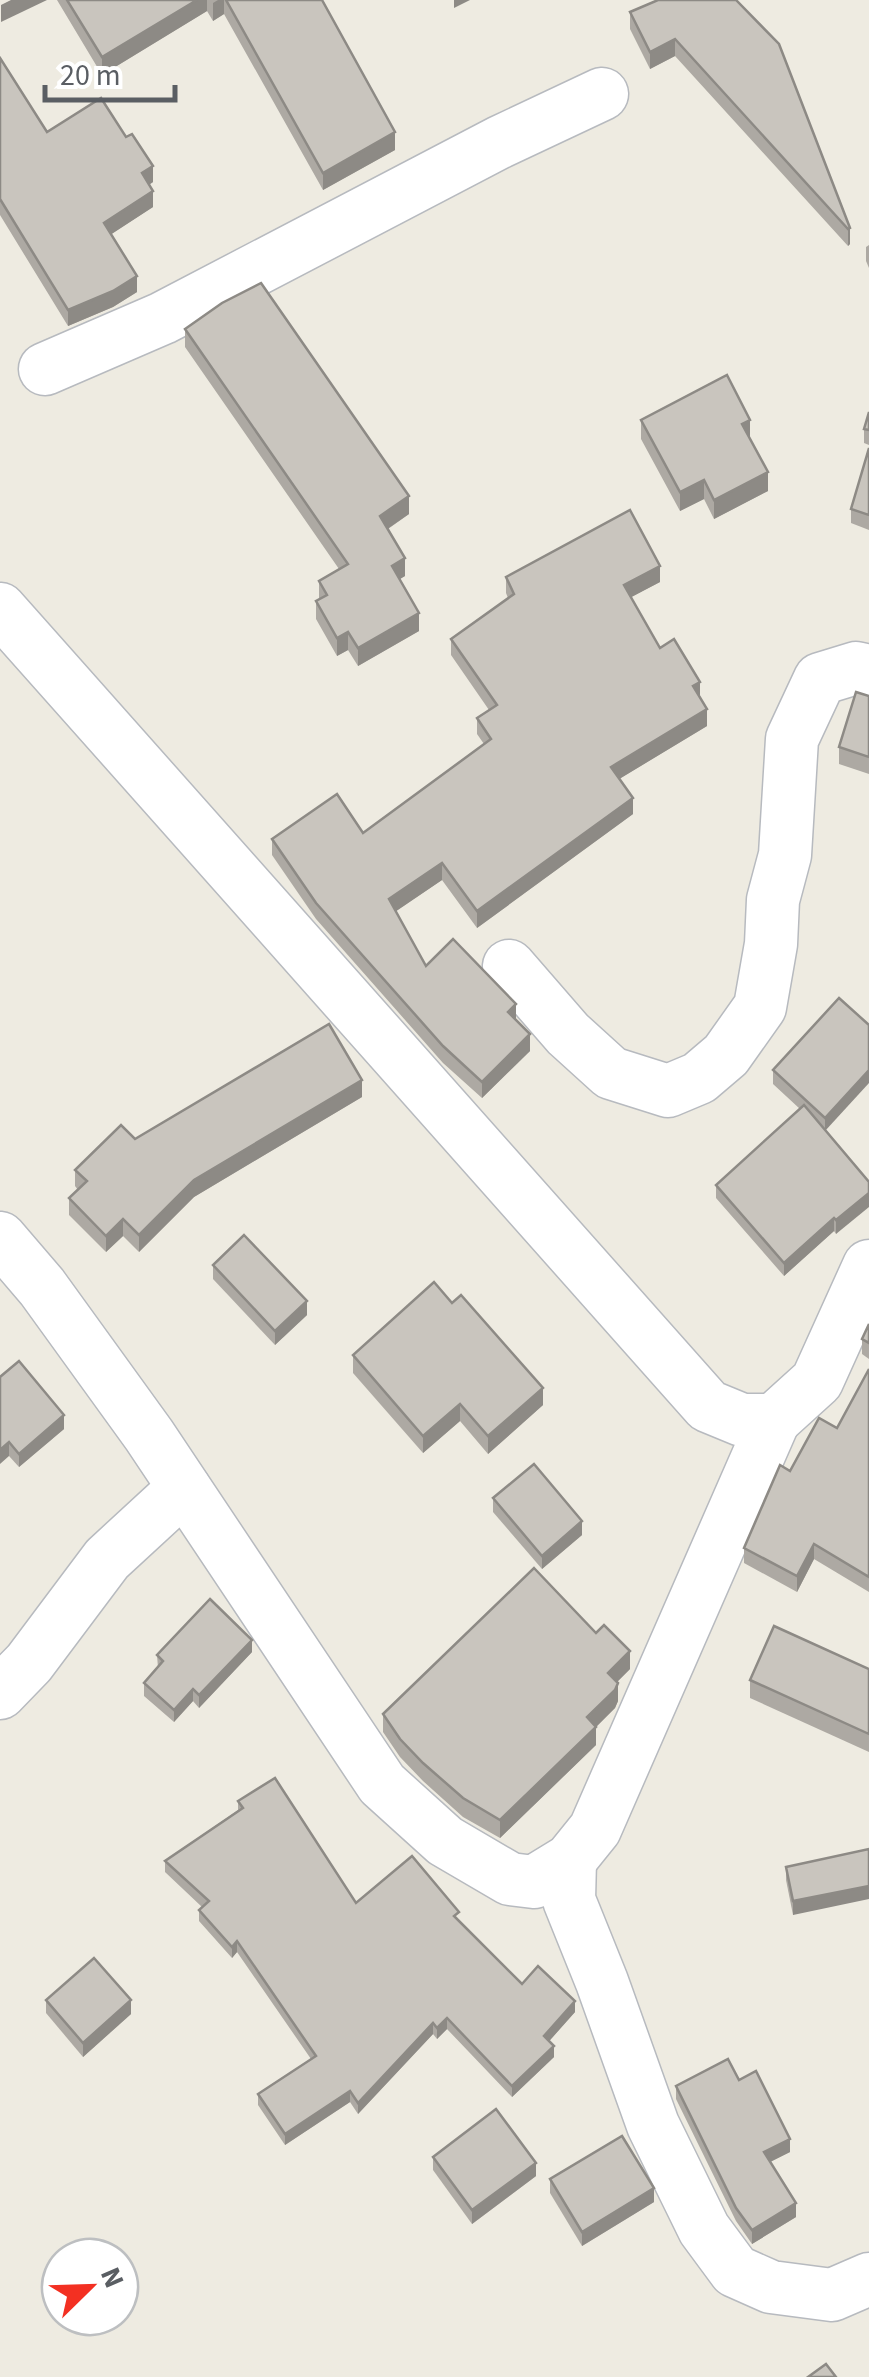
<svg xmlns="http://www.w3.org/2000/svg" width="869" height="2377" viewBox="0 0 869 2377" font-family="'Source Sans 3',sans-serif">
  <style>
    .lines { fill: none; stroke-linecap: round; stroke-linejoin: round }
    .minor-casing { stroke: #b7babf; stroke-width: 55 }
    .minor { stroke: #fff; stroke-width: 52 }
    .wall { fill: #ada9a3 }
    .shaded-wall { fill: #8d8a85 }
    .building { fill: #c9c5be; stroke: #8d8a85; stroke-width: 2.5 }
  </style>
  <rect width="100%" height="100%" fill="#eeebe1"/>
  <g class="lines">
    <g class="minor-casing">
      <g id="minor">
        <polyline points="45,369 163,318 500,142 602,94"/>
        <polyline points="0,609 708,1406 742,1420 774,1420 817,1381 869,1266"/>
        <polyline points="509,966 568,1034 611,1073 668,1091 699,1078 726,1055 760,1007 771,944 773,900 785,855 792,739 820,679 856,668 869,671"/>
        <polyline points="0,1238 42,1287 149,1435 382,1784 445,1841 510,1879 534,1882 570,1860 595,1829 774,1420"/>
        <polyline points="0,1693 29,1663 107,1559 184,1488"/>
        <polyline points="570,1860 569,1900 602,1982 653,2125 704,2229 735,2271 771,2287 832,2295 869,2279"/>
      </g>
    </g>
    <use href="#minor" class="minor"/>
  </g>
  <g class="wall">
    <polygon points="57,0 322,0 395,150 323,190 224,14 213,21 207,11 102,75"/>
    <polygon points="658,0 850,228 850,244 848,246 675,56 650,69 630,29 630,12"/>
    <polygon points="0,58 47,132 153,182 149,185 153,207 111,234 137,292 113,307 68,326 0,215"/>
    <polygon points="869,245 869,268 866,261 866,247"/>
    <polygon points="185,329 409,514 388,529 405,576 399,579 419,631 358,666 348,650 337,656 316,619 316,601 319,600 319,581 339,569 185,347"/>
    <polygon points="869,412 869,445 864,443 864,429"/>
    <polygon points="641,420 750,439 768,491 714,519 704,499 680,511 641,439"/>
    <polygon points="869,448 869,530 851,523 851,509"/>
    <polygon points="506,577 660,582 631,597 660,648 700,698 707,726 619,779 633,814 477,928 442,880 396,911 426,966 516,1020 530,1051 482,1098 443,1063 316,919 272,855 272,839 363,833 484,744 477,734 477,718 489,710 451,655 451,639 508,598 506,593"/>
    <polygon points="869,696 869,774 839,764 839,747"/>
    <polygon points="839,998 826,1130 869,1182 836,1234 834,1231 784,1276 716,1198 716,1185 800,1109 773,1084 773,1070"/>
    <polygon points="362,1097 194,1197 139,1252 123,1236 106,1252 69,1215 69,1198 78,1190 75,1186 75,1170 135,1139"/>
    <polygon points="213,1265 307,1315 275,1345 213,1279"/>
    <polygon points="869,1324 869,1359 862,1354 862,1339"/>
    <polygon points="353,1355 543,1405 488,1454 460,1421 423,1453 353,1373"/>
    <polygon points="869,1369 869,1592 814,1559 797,1592 744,1563 744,1548 790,1471 837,1428"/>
    <polygon points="0,1377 64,1429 19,1467 9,1456"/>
    <polygon points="493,1498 582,1535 542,1569 493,1512"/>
    <polygon points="252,1652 199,1708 193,1701 174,1722 144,1696 144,1683 158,1668 157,1655"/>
    <polygon points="630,1669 617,1682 618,1701 615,1708 596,1727 596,1745 500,1838 463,1817 423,1781 400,1757 383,1732 383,1714"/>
    <polygon points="869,1669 869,1752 750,1698 750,1680"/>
    <polygon points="238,1801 356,1903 459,1920 522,1984 575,2012 549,2041 554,2057 512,2097 447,2029 437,2039 433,2034 358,2114 350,2102 285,2145 258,2105 258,2094 311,2059 237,1952 232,1958 199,1921 199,1910 202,1907 165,1872 165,1861 238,1810"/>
    <polygon points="869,1849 793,1915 786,1880 786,1867"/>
    <polygon points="46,2000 131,2014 83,2057 46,2013"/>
    <polygon points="676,2086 790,2152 770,2162 796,2217 752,2244 736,2221 676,2099"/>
    <polygon points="433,2157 536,2176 472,2224 433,2170"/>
    <polygon points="550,2179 654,2202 582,2246 550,2193"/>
  </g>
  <g class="shaded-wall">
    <polygon points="11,0 47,0 1,22 1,5"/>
    <polygon points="197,0 207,0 207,11 102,75 102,57"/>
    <polygon points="218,0 224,0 224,14 213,21 213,3"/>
    <polygon points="454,0 470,0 454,8"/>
    <polygon points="675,39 675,56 650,69 650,52"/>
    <polygon points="395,132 395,150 323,190 323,173"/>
    <polygon points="153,166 153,182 142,189 142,173"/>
    <polygon points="153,191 153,207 104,239 104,223"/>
    <polygon points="850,228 850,244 848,246 848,229"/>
    <polygon points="137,276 137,292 113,307 68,326 68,310"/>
    <polygon points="750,420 750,439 742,424"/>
    <polygon points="768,472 768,491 714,519 714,500"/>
    <polygon points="704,480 704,499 680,511 680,492"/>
    <polygon points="409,496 409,514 380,534 380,516"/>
    <polygon points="405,558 405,576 392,584 392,566"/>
    <polygon points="660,566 660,582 624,601 624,585"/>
    <polygon points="419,613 419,631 358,666 358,648"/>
    <polygon points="348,632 348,650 337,656 337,638"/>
    <polygon points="700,682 700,698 693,686"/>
    <polygon points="707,709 707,726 611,784 611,767"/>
    <polygon points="633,798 633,814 477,928 477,911"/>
    <polygon points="442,863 442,880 389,916 389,899"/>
    <polygon points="516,1004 516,1020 508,1012"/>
    <polygon points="530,1034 530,1051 482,1098 482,1082"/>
    <polygon points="869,1070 869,1083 825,1131 825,1118"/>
    <polygon points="362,1080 362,1097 194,1197 139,1252 139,1235 194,1180"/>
    <polygon points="869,1193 869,1207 836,1234 836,1220"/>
    <polygon points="834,1218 834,1231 784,1276 784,1263"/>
    <polygon points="123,1219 123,1236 106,1252 106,1236"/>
    <polygon points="307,1301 307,1315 275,1345 275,1331"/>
    <polygon points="543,1388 543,1405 488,1454 488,1436"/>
    <polygon points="460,1404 460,1421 423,1453 423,1436"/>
    <polygon points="64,1415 64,1429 19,1467 19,1454"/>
    <polygon points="9,1442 9,1456 0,1464 0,1450"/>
    <polygon points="582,1521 582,1535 542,1569 542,1556"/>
    <polygon points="814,1544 814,1559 797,1592 797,1576"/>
    <polygon points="252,1640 252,1652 199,1708 199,1695"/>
    <polygon points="630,1651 630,1669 608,1691 608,1673"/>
    <polygon points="618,1683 618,1701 615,1708 596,1727 596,1745 500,1838 500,1820"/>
    <polygon points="193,1689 193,1701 174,1722 174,1710"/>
    <polygon points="869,1886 869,1899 793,1915 793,1901"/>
    <polygon points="237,1941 237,1952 232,1958 232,1947"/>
    <polygon points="131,2000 131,2014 83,2057 83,2043"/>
    <polygon points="575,2001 575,2012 544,2047 544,2036"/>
    <polygon points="447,2018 447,2029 437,2039 437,2028"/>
    <polygon points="433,2023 433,2034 358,2114 358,2103"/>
    <polygon points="554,2046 554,2057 512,2097 512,2086"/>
    <polygon points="350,2091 350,2102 285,2145 285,2134"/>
    <polygon points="790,2139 790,2152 764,2165 764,2152"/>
    <polygon points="536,2163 536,2176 472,2224 472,2210"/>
    <polygon points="654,2188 654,2202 582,2246 582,2232"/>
    <polygon points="796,2203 796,2217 752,2244 752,2230"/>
  </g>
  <g class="building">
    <polygon points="67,0 197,0 102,57"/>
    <polygon points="226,0 322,0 395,132 323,173"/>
    <polygon points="658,0 736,0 779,44 850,228 848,229 675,39 650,52 630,12"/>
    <polygon points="0,58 47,132 101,98 126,137 132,134 153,166 142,173 153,191 104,223 137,276 113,291 68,310 0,199"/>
    <polygon points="261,283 409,496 380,516 405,558 392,566 419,613 358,648 348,632 337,638 316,601 327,595 319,581 348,564 185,329 222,303"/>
    <polygon points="727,375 750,420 742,424 768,472 714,500 704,480 680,492 641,420"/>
    <polygon points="869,412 869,430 864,429"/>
    <polygon points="869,448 869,515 851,509"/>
    <polygon points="630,510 660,566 624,585 660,648 674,639 700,682 693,686 707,709 611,767 633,798 477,911 442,863 389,899 426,966 453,939 516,1004 508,1012 530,1034 482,1082 443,1046 316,903 272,839 337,794 363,833 491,739 477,718 497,705 451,639 514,594 506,577"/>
    <polygon points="856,692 869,696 869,757 839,747"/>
    <polygon points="839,998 869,1025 869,1070 825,1118 773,1070"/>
    <polygon points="329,1024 362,1080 194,1180 139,1235 123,1219 106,1236 69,1198 87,1181 75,1170 121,1125 135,1139"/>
    <polygon points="804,1105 869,1182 869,1193 836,1220 834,1218 784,1263 716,1185"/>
    <polygon points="244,1235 307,1301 275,1331 213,1265"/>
    <polygon points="434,1282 452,1303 461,1295 543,1388 488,1436 460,1404 423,1436 353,1355"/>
    <polygon points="869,1324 869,1343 862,1339"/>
    <polygon points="19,1361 64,1415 19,1454 9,1442 0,1450 0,1377"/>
    <polygon points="869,1369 869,1577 814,1544 797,1576 744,1548 780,1465 790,1471 819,1418 837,1428"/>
    <polygon points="534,1464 582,1521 542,1556 493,1498"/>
    <polygon points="534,1568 596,1633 604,1625 630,1651 608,1673 618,1683 615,1690 587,1717 596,1727 500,1820 463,1798 423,1763 400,1739 383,1714"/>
    <polygon points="210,1599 252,1640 199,1695 193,1689 174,1710 144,1683 163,1661 157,1655"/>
    <polygon points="774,1626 869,1669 869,1734 750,1680"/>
    <polygon points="275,1778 356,1903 412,1856 459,1912 454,1916 522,1984 538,1966 575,2001 544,2036 554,2046 512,2086 447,2018 437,2028 433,2023 358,2103 350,2091 285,2134 258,2094 316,2056 237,1941 232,1947 199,1910 209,1901 165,1861 243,1808 238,1801"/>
    <polygon points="869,1849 869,1886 793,1901 786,1867"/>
    <polygon points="94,1958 131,2000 83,2043 46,2000"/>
    <polygon points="728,2059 739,2080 756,2071 790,2139 764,2152 796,2203 752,2230 736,2208 676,2086"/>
    <polygon points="496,2109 536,2163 472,2210 433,2157"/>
    <polygon points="622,2136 654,2188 582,2232 550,2179"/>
    <polygon points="826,2364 836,2377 808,2377"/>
  </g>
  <g transform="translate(90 2287) rotate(67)"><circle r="48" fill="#ffffff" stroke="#bdbfc1" stroke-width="2.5"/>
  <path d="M0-8L18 38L0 25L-18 38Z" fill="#f33022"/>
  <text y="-15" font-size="28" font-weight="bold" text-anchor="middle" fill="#5a5e63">N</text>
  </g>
  <path d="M45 85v15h130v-15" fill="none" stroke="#5a5e63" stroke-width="5"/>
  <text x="60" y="85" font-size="30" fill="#5a5e63" stroke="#ffffff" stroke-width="8" paint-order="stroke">20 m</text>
</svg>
